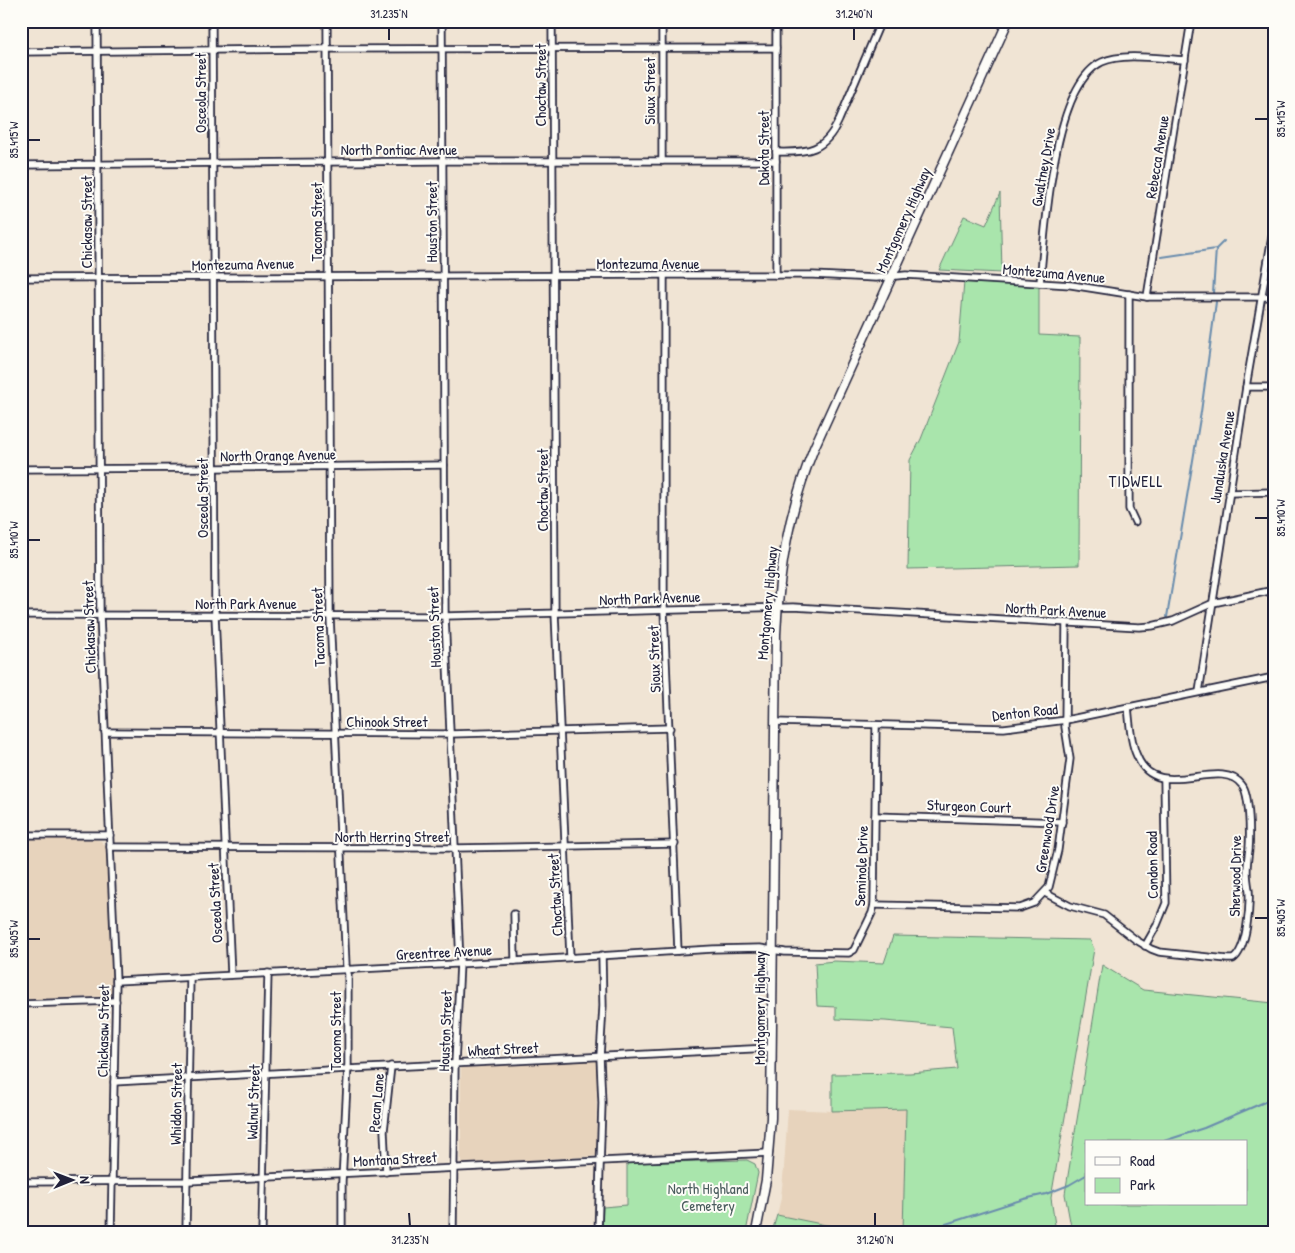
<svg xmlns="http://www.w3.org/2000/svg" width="1295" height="1253" viewBox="0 0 1295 1253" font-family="'Patrick Hand',sans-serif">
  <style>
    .built { fill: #e7d3bc }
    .green { fill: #a9e5ac; stroke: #668474; fill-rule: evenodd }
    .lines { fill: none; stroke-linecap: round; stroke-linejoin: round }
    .stream { stroke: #698cad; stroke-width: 2 }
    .minor-casing { stroke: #22223b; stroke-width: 9 }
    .major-casing { stroke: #22223b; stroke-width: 11 }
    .minor { stroke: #fdfcf7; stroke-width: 5.5 }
    .major { stroke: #fdfcf7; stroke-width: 8 }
    .ticks { fill: none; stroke: #22223b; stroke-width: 2 }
    .labels { text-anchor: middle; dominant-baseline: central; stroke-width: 4; stroke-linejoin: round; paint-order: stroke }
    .street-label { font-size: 15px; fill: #22223b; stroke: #fdfcf7 }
    .park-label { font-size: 15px; fill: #4a5c5d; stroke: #fdfcf7 }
    .neighbourhood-label { font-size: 16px; letter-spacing: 1px; fill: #22223b; stroke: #fdfcf7 }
    .neatline { fill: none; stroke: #22223b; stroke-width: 2 }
    .ticks-label { font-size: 12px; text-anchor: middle; fill: #22223b }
  </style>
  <rect width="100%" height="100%" fill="#f0e4d4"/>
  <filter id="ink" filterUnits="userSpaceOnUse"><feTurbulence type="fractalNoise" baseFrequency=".02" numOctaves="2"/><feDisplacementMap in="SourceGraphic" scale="10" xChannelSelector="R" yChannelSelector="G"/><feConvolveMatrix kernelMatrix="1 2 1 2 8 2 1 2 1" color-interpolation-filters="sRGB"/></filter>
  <g filter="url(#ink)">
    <g class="built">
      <polygon points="88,838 101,841 107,848 113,992 109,996 21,1000 21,839"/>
      <polygon points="597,1060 596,1156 461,1164 461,1067"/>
      <polygon points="788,1109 832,1111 906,1109 903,1232 826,1225 777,1215 781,1198 784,1167"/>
    </g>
    <g class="green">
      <polygon points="1000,193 1002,273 939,270 964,216 986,225"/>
      <polygon points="964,282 1039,286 1039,335 1080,337 1079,565 908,569 910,460 921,439 959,342"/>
      <polygon points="893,936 1090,940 1094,949 1051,1198 1056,1232 903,1232 906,1109 832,1111 832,1074 910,1073 957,1069 952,1027 885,1021 836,1019 836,1007 817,1006 815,963 834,961 884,963"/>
      <path d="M1102 965 1143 990 1274 1003V1232H1072L1065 1194ZM1086 1142H1246V1204H1086Z"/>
      <polygon points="747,1160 755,1164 758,1173 746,1232 602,1232 603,1207 627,1205 627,1163"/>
      <polygon points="777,1215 826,1225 889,1232 772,1232"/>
    </g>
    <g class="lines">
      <g class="stream">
        <polyline points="1162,257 1216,249"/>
        <polyline points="1213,293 1216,249 1224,241"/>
        <polyline points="1167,617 1201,412 1216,302"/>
        <polyline points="1161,1142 1204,1128 1274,1098"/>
        <polyline points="921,1232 1024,1199 1046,1194 1069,1185 1086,1175"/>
      </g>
      <g class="minor-casing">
        <g id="minor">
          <polyline points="97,21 100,615 116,981 111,1232"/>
          <polyline points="212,21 215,615 231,975"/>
          <polyline points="327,21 330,616 346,965 348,974 348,1064 342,1181 342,1232"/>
          <polyline points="442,21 445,616 460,963 455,1064 453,1232"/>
          <polyline points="552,21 555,613 570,957"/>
          <polyline points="662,21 662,161"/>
          <polyline points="776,21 776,275"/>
          <polyline points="21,52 323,49 776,48"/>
          <path d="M776 152C808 153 825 151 839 120L881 21"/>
          <polyline points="21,165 437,161 776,161"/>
          <polyline points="664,275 664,611 678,951"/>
          <polyline points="21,278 664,275 813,275 876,278 906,275 1071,285 1147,297 1274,297"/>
          <path d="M1040 283C1045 234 1052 85 1102 62 1124 52 1161 59 1185 60"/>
          <polyline points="1129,294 1129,509 1135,522"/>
          <polyline points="1147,297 1191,21"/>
          <polyline points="1246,387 1274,387"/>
          <polyline points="21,469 215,468 444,465"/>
          <polyline points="1229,493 1273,492"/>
          <polyline points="21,615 445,616 793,607 1139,627 1152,626 1173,621 1213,603 1274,590"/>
          <polyline points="1199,692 1246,387 1274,225"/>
          <polyline points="775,722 1004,728 1066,720 1274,677"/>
          <polyline points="105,732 450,734 670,728"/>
          <polyline points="875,816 1062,822"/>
          <polyline points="21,835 110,835"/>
          <polyline points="110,847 455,848 675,844"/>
          <path d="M1045 893 1070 906 1104 915 1136 940 1151 949 1159 952 1227 959H1233C1247 950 1250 906 1249 890 1248 884 1247 878 1247 871 1247 864 1248 856 1249 849 1250 836 1250 794 1242 785 1220 755 1157 805 1137 756 1130 741 1130 723 1128 707"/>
          <polyline points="874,905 1020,908 1034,903 1049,887 1058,850 1070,759 1065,727 1066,623"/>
          <polyline points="514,914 515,961"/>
          <polyline points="1145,946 1157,925 1166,903 1164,779"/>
          <polyline points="116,981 515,961 713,949 760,948 785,952 849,953 854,950 872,913 874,905 876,726"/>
          <polyline points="21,1004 116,1001"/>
          <polyline points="114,1082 348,1069 772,1048"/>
          <polyline points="386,1172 384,1131 391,1066"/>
          <polyline points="21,1182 188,1181 769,1153"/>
          <polyline points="186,1232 190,977"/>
          <polyline points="262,1232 268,973"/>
          <polyline points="598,1232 602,1103 600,1057 603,1006 602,955"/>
        </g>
      </g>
      <g class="major-casing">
        <path id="major" d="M756 1232 766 1180 771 1118 776 634C779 568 789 510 814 448L1008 21"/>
      </g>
      <use href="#minor" class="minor"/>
      <use href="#major" class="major"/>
    </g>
  </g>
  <path class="ticks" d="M389 28V40M854 28V40M1255 119H1268M28 140H40M1255 518H1268M28 540H40M1255 918H1268M28 939H40M409 1213 410 1226M875 1213V1226"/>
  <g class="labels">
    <g class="street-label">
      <text transform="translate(540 85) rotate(-90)">Choctaw Street</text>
      <text transform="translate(649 91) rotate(-90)">Sioux Street</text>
      <text transform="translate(200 93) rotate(-90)">Osceola Street</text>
      <text transform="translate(763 148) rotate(-90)">Dakota Street</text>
      <text x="399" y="149">North Pontiac Avenue</text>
      <text transform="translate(1157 157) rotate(-81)">Rebecca Avenue</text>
      <text transform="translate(1043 167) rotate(-80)">Gwaltney Drive</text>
      <text transform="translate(903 220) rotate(-66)">Montgomery Highway</text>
      <text transform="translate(86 222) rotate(-90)">Chickasaw Street</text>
      <text transform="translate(316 222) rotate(-90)">Tacoma Street</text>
      <text transform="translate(431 222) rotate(-90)">Houston Street</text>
      <text x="648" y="263">Montezuma Avenue</text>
      <text transform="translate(243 264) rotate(-1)">Montezuma Avenue</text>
      <text transform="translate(1054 273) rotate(5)">Montezuma Avenue</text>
      <text transform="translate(278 455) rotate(-1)">North Orange Avenue</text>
      <text transform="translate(1222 457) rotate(-81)">Junaluska Avenue</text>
      <text transform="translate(542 490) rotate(-90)">Choctaw Street</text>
      <text transform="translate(202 498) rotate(-90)">Osceola Street</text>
      <text transform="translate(650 598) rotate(-2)">North Park Avenue</text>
      <text x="246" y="603">North Park Avenue</text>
      <text transform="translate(767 603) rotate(-85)">Montgomery Highway</text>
      <text transform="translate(1056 610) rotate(3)">North Park Avenue</text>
      <text transform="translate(89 627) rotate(-92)">Chickasaw Street</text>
      <text transform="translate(318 627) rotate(-92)">Tacoma Street</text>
      <text transform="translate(434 627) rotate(-92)">Houston Street</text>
      <text transform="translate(654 659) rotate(-92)">Sioux Street</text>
      <text transform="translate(1025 712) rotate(-6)">Denton Road</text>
      <text x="387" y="721">Chinook Street</text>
      <text transform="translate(969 806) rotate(2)">Sturgeon Court</text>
      <text transform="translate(1047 829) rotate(-81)">Greenwood Drive</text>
      <text x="392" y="836">North Herring Street</text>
      <text transform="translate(1152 865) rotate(-91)">Condon Road</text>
      <text transform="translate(861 866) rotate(-88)">Seminole Drive</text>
      <text transform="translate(1235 876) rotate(-89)">Sherwood Drive</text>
      <text transform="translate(555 895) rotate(-93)">Choctaw Street</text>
      <text transform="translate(215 903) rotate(-93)">Osceola Street</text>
      <text transform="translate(444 952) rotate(-3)">Greentree Avenue</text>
      <text transform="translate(759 1008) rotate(-90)">Montgomery Highway</text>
      <text transform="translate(103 1031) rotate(-89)">Chickasaw Street</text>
      <text transform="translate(335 1031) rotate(-90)">Tacoma Street</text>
      <text transform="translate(445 1031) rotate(-88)">Houston Street</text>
      <text transform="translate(503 1049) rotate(-3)">Wheat Street</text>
      <text transform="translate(253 1102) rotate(-88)">Walnut Street</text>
      <text transform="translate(376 1103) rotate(-85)">Pecan Lane</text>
      <text transform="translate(176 1104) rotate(-89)">Whiddon Street</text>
      <text transform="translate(395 1159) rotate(-3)">Montana Street</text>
    </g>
    <g class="park-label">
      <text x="708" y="1188">North Highland<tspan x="708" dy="17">Cemetery</tspan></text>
    </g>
    <g class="neighbourhood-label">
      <text x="1136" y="481">TIDWELL</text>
    </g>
  </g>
  <rect width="1295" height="1253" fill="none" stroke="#fdfcf7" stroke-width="55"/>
  <rect x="1085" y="1140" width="162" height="65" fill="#fdfcf7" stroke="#a5a5ac"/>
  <rect x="1095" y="1157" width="25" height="8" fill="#fdfcf7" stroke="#a5a5ac"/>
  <text x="1130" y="1166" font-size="15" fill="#22223b">Road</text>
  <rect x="1095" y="1178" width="25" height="15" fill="#a9e5ac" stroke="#a5a5ac"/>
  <text x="1130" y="1190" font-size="15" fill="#22223b">Park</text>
  <g transform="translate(72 1180) rotate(89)" stroke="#fdfcf7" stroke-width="4" paint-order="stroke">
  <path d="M0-4L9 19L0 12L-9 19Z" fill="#22223b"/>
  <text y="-8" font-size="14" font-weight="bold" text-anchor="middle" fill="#22223b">N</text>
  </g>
  <rect x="28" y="28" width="1240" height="1198" class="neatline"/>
  <g class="ticks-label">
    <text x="389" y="18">31.235°N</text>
    <text x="854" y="18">31.240°N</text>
    <text transform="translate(1281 119) rotate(-90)" y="4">85.415°W</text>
    <text transform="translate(14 140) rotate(-90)" y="4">85.415°W</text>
    <text transform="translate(1281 518) rotate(-90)" y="4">85.410°W</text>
    <text transform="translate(14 540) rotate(-90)" y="4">85.410°W</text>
    <text transform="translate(1281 918) rotate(-90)" y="4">85.405°W</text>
    <text transform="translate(14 939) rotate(-90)" y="4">85.405°W</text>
    <text x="410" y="1244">31.235°N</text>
    <text x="875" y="1244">31.240°N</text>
  </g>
</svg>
